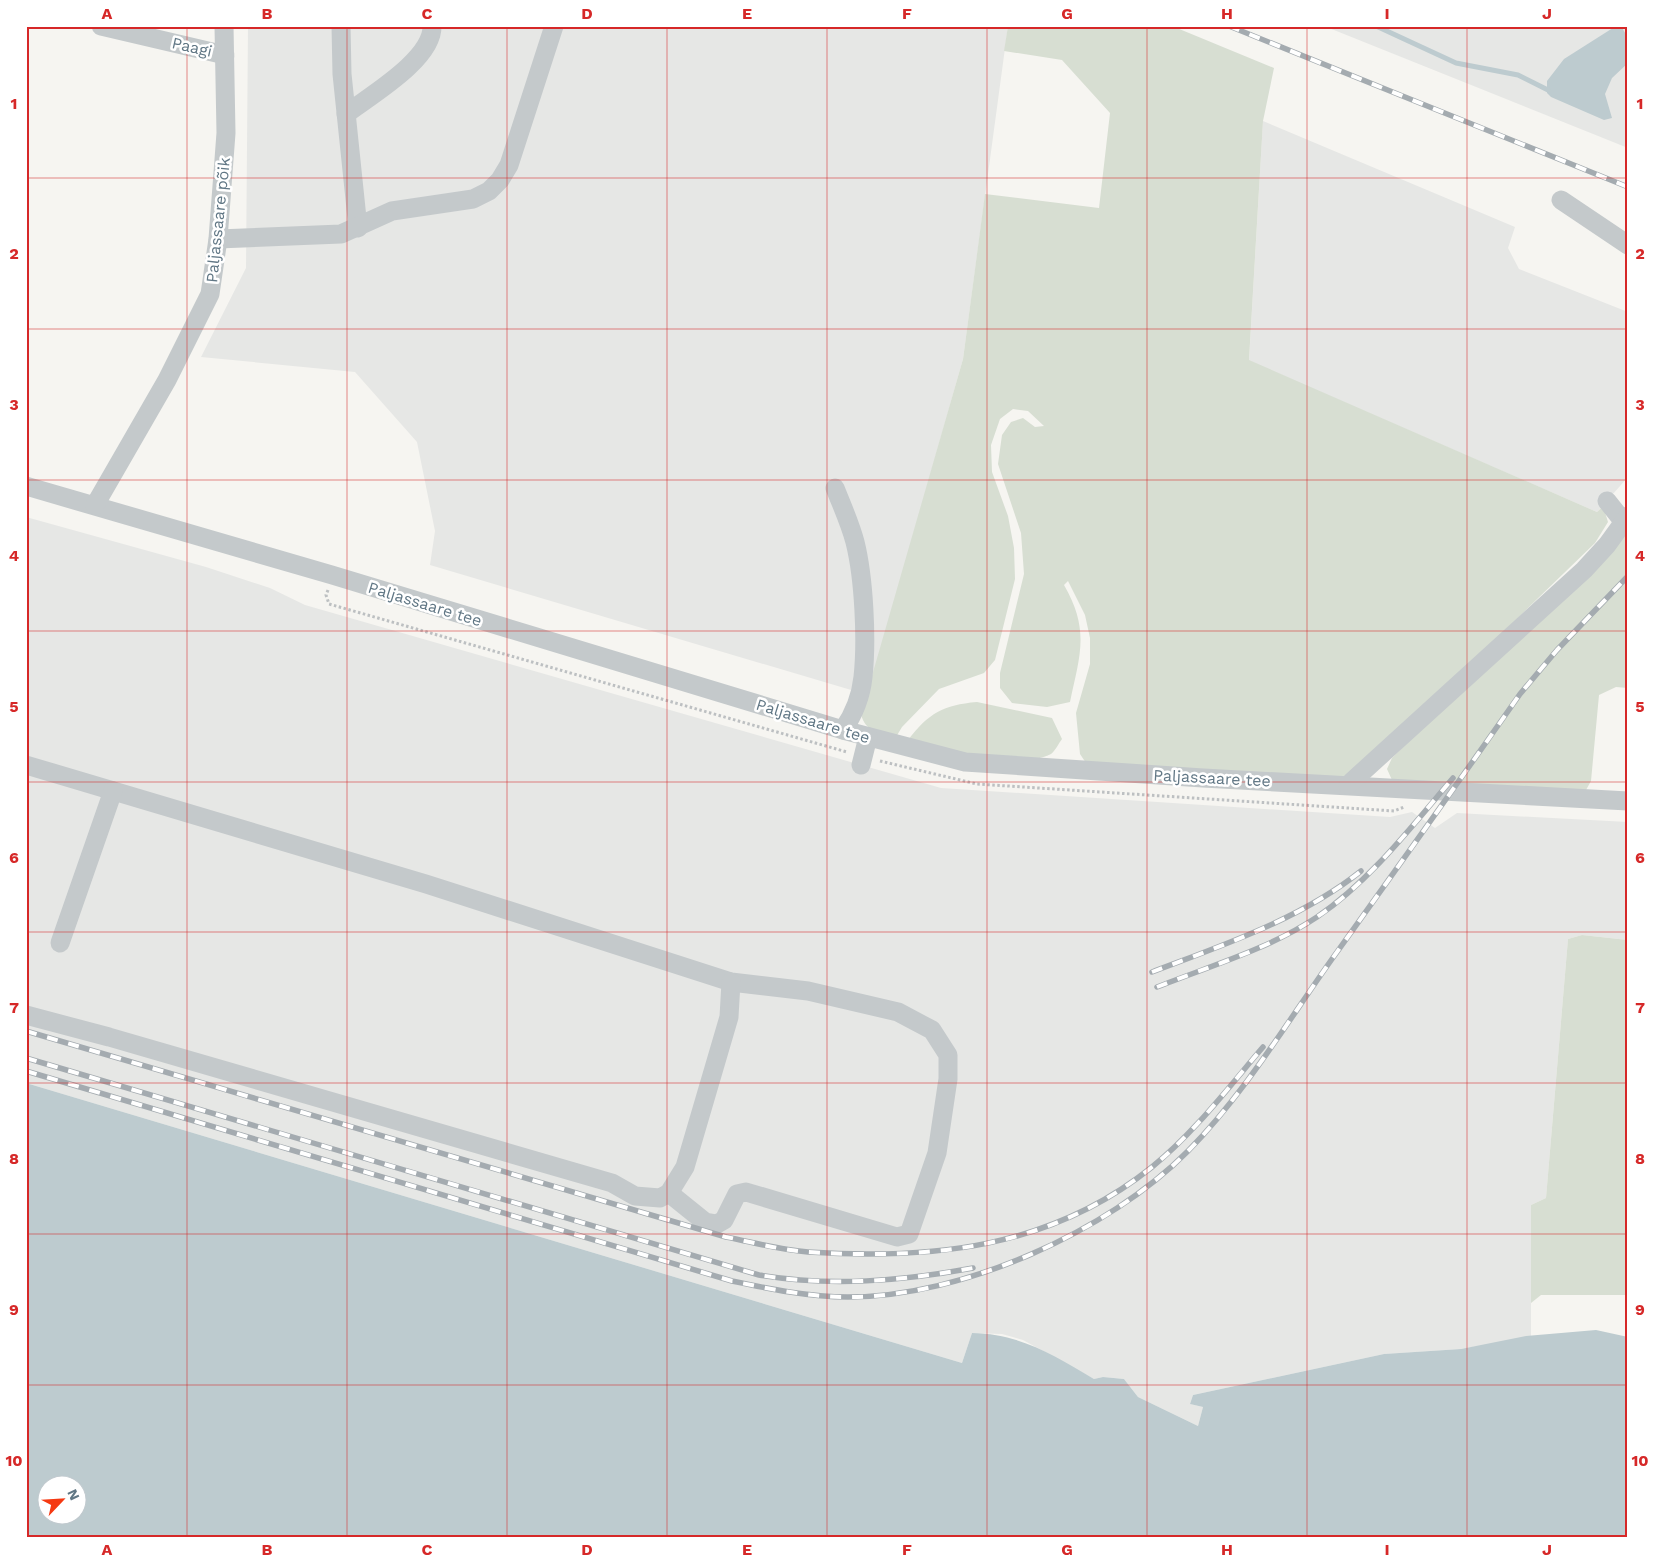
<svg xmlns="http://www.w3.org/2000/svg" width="1654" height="1563" viewBox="0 0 1654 1563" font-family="'Work Sans',sans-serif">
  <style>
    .built { fill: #e6e7e5 }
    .green { fill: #d7ded2 }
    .water { fill: #bdcbcf; fill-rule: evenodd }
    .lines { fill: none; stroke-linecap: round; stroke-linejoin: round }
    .stream { stroke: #bdcbcf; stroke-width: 5 }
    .path { stroke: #bdc0c2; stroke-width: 3; stroke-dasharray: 2.5 2.5; stroke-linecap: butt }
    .minor { stroke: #c4c9cb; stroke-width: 19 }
    .rail-casing { stroke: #a4abb0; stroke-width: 5.5 }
    .rail { stroke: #fff; stroke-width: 4; stroke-dasharray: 11; stroke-linecap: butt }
    .grid { fill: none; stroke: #d62828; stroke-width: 1; stroke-opacity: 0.55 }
    .labels { text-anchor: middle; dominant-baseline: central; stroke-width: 5; stroke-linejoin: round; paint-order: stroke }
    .street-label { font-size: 16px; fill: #617785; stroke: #fff }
    .neatline { fill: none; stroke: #d62828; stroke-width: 2 }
    .grid-label { font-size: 16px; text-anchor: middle; font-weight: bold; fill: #d62828 }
  </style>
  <rect width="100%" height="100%" fill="#f6f5f1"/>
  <g class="built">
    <polygon points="248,26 1008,26 963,359 868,695 430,565 435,531 417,442 355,372 201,357 246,268"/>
    <polygon points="1324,26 1628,26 1628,148"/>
    <polygon points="1263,121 1515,227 1508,248 1519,269 1628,312 1628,477 1597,512 1249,361"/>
    <polygon points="26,517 206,567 270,588 305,605 941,788 1390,817 1412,812 1435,828 1457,813 1628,822 1628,940 1582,935 1568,939 1546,1198 1531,1205 1531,1337 1461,1349 1384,1354 1193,1395 1190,1404 1203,1407 1198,1426 1138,1397 1124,1379 1103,1377 1094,1379 1023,1340 1002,1334 972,1333 962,1363 26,1083"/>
  </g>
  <g class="green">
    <path d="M1008 26H1172L1274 68 1263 121 1249 360 1597 512 1603 506 1608 522 1595 543 1496 639 1350 774 1337 778 1086 763 1080 754 1076 713 1090 664V638L1085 615 1068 581 1064 585C1090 630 1080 655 1070 702L1047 707 1012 703 1000 688V673L1024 574 1021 533 998 464 1002 435 1011 422 1023 418 1035 427 1044 426 1028 411 1013 409 1000 419 991 445 992 472 1008 516 1014 548 1015 579 995 660 984 673 939 689 902 727 896 737C880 733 865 732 861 714L963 359 985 194 1099 208 1110 113 1062 60 1004 51Z"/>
    <polygon points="1628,522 1628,688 1616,687 1599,695 1591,781 1586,790 1392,780 1387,769 1392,758"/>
    <path d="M977 702 1052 718 1062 739C1059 743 1055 751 1051 754 1019 771 942 748 908 740 929 713 943 705 977 702Z"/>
    <polygon points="1582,935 1628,940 1628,1295 1541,1295 1531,1303 1531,1205 1546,1198 1568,939"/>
  </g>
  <g class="water">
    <polygon points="1616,26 1621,26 1628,38 1628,63 1612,78 1605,94 1612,118 1604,120 1551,97 1547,93 1547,81 1564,59"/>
    <path d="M26 1083 962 1363 972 1333C1021 1334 1053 1355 1094 1379L1103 1377 1124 1379 1138 1397 1198 1426 1203 1407 1190 1404 1193 1395 1384 1354 1461 1349 1526 1336 1596 1330 1628 1337V1537H26ZM48 1486H78V1516H48Z"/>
  </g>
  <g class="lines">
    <polyline class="stream" points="1376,26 1456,63 1518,75 1548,90"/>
    <g class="path">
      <polyline points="328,590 326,595 329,604 847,752"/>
      <polyline points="880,761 977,784 1394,811 1404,807"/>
    </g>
    <g class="minor">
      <polyline points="101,26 225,55"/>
      <polyline points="341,26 342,74 358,228"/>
      <path d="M346 114C371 95 433 59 432 26"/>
      <polyline points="1561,200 1628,245"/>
      <polyline points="218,239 341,234 392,211 473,199 489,191 500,180 509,165 554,26"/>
      <polyline points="26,486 332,575 843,730 965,762 1203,778 1628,801"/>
      <path d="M835 488C842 506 850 523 855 542 864 578 867 640 863 677 861 696 854 714 843 730"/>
      <polyline points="1607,501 1623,521"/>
      <polyline points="95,505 167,380 210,294 218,239 226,133 224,26"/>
      <polyline points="26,765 426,884 731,982 808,991 898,1012 932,1030 948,1055 948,1079 937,1153 909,1234 897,1237 746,1192 737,1194 724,1220 717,1224 705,1222 669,1193"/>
      <polyline points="861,765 868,737"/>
      <polyline points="1348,785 1584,570 1607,545 1628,516"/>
      <polyline points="60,943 113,791"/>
      <polyline points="26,1015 109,1037 612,1183 635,1196 660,1198 669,1193 685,1167 729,1017 731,982"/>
    </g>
    <g class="rail-casing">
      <g id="rail">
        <polyline points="1229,26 1628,187"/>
        <path d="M1152 972C1223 945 1301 919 1361 871"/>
        <path d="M1157 987C1210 966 1269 949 1317 917 1370 881 1412 826 1453 778"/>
        <path d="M26 1031 726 1237C752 1242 780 1250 808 1252 933 1260 1051 1248 1152 1167 1194 1133 1228 1088 1263 1047"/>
        <path d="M26 1058 759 1275C831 1287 902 1281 973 1268"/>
        <path d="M26 1071 732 1281C770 1289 809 1297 848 1297 962 1297 1108 1232 1188 1151 1244 1094 1286 1024 1332 959 1395 871 1458 783 1520 694L1557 650 1628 576"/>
      </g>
    </g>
    <use href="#rail" class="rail"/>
  </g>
  <path class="grid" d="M187 26V1537M347 26V1537M507 26V1537M667 26V1537M827 26V1537M987 26V1537M1147 26V1537M1307 26V1537M1467 26V1537M26 178H1628M26 329H1628M26 480H1628M26 631H1628M26 782H1628M26 932H1628M26 1083H1628M26 1234H1628M26 1385H1628"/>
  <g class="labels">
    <g class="street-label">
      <text transform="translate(192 47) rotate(13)">Paagi</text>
      <text transform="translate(218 220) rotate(-84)">Paljassaare põik</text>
      <text transform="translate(425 604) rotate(17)">Paljassaare tee</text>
      <text transform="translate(813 721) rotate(17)">Paljassaare tee</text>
      <text transform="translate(1212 778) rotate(3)">Paljassaare tee</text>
    </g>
  </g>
  <rect width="1654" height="1563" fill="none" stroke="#ffffff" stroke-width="55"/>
  <g transform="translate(62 1500) rotate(65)"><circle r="24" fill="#ffffff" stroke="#c0c9ce"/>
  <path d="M0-4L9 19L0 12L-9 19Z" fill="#f53912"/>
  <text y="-8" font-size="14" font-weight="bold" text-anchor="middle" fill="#617785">N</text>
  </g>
  <rect x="28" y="28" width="1598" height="1508" class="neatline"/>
  <g class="grid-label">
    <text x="107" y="19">A</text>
    <text x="267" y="19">B</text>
    <text x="427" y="19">C</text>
    <text x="587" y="19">D</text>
    <text x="747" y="19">E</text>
    <text x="907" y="19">F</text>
    <text x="1067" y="19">G</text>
    <text x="1227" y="19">H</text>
    <text x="1387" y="19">I</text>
    <text x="1547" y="19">J</text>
    <text x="14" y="109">1</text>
    <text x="1640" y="109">1</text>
    <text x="14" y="259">2</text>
    <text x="1640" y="259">2</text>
    <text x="14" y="410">3</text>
    <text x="1640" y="410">3</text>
    <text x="14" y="561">4</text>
    <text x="1640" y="561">4</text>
    <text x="14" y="712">5</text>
    <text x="1640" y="712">5</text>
    <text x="14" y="863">6</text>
    <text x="1640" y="863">6</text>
    <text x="14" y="1013">7</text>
    <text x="1640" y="1013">7</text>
    <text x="14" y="1164">8</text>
    <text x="1640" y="1164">8</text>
    <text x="14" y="1315">9</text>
    <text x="1640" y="1315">9</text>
    <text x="14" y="1466">10</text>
    <text x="1640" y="1466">10</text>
    <text x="107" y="1555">A</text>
    <text x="267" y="1555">B</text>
    <text x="427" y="1555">C</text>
    <text x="587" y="1555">D</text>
    <text x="747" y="1555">E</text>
    <text x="907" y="1555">F</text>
    <text x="1067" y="1555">G</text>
    <text x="1227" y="1555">H</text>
    <text x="1387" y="1555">I</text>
    <text x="1547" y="1555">J</text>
  </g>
</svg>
